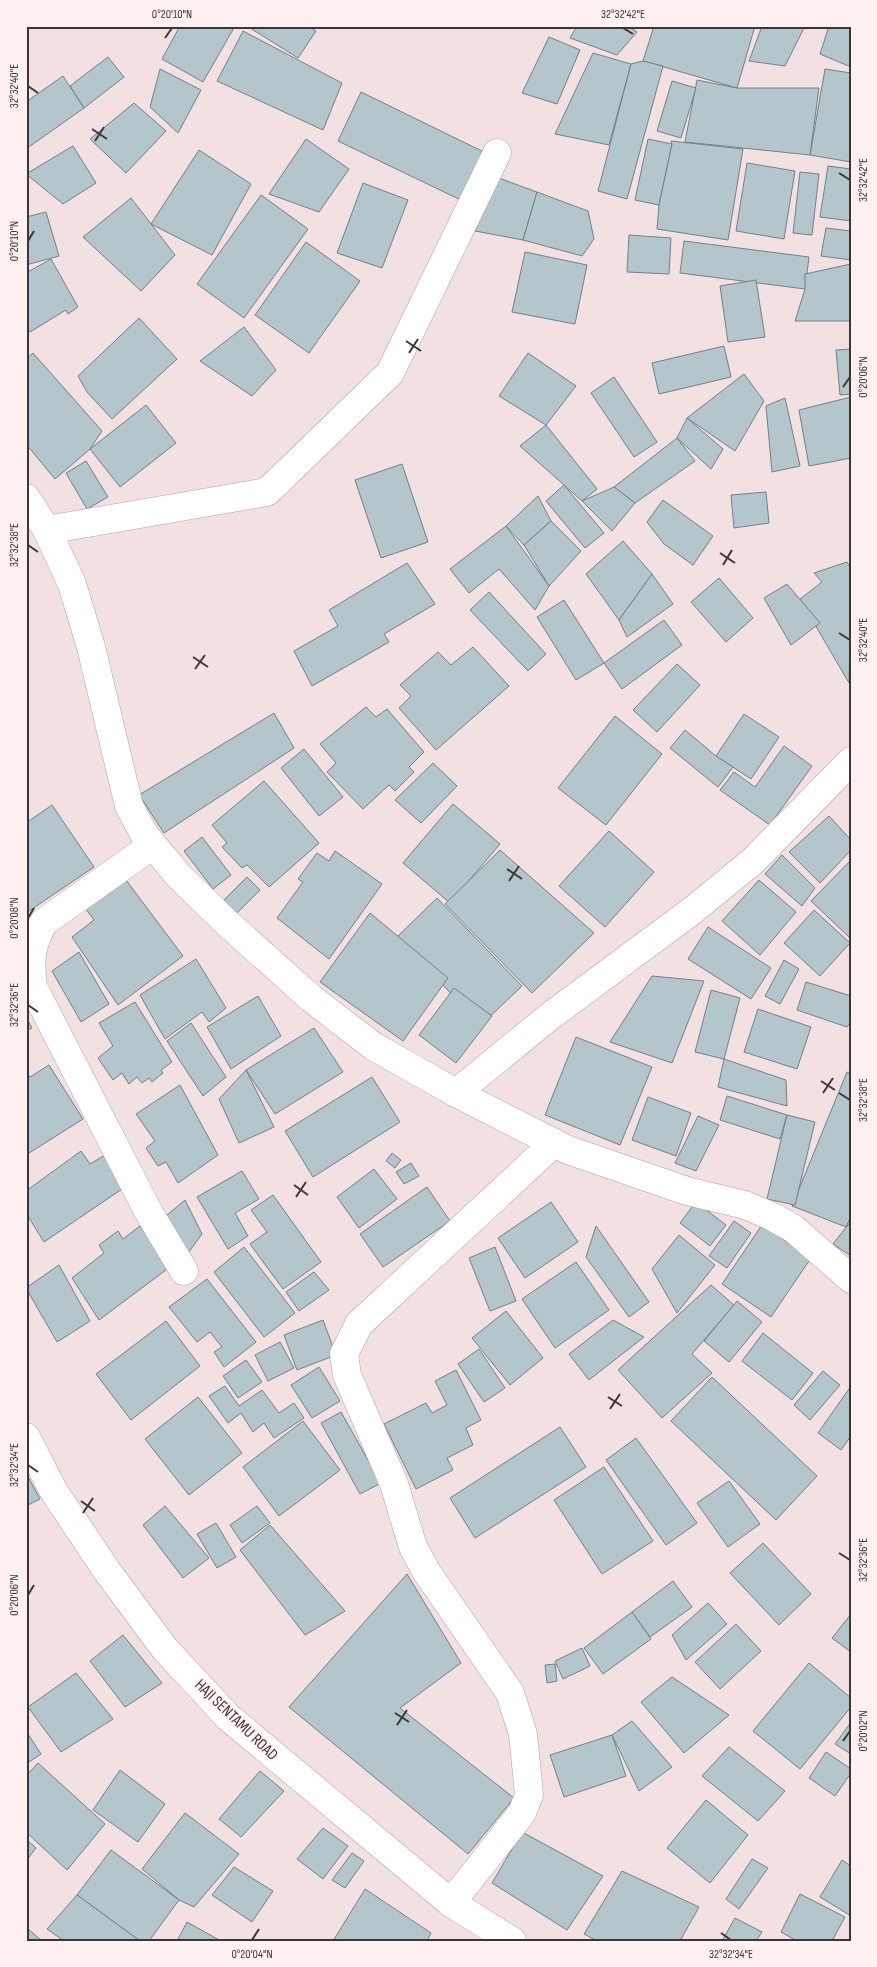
<svg xmlns="http://www.w3.org/2000/svg" width="877" height="1967" viewBox="0 0 877 1967" font-family="'Sofia Sans Condensed',sans-serif">
  <style>
    .building { fill: #b5c5cc; stroke: #718087 }
    .lines { fill: none; stroke-linecap: round; stroke-linejoin: round }
    .minor-casing { stroke: #b2a1a2; stroke-width: 29 }
    .minor { stroke: #fff; stroke-width: 28 }
    .ticks { fill: none; stroke: #3d3636; stroke-width: 2 }
    .labels { text-anchor: middle; dominant-baseline: central; stroke-width: 4; stroke-linejoin: round; paint-order: stroke }
    .street-label { font-size: 16px; fill: #3d3636; stroke: #feeff0 }
    .neatline { fill: none; stroke: #3d3636; stroke-width: 2 }
    .ticks-label { font-size: 12px; text-anchor: middle; fill: #3d3636 }
  </style>
  <rect width="100%" height="100%" fill="#f3e1e2"/>
  <g class="building">
    <polygon points="180,26 235,26 203,82 162,59"/>
    <polygon points="251,26 308,26 316,31 298,58 250,28"/>
    <polygon points="577,26 628,26 637,32 617,55 570,38"/>
    <polygon points="654,26 755,26 737,88 643,61"/>
    <polygon points="762,26 805,26 785,66 749,61"/>
    <polygon points="829,26 851,26 851,67 820,54"/>
    <polygon points="243,31 342,83 323,130 217,81"/>
    <polygon points="549,37 580,50 557,104 522,93"/>
    <polygon points="593,53 631,64 609,145 555,134"/>
    <polygon points="108,57 124,77 84,108 70,86"/>
    <polygon points="643,61 663,66 627,199 598,191 631,64"/>
    <polygon points="160,69 201,90 178,133 150,107"/>
    <polygon points="825,69 851,73 851,162 810,155"/>
    <polygon points="63,76 84,108 26,149 26,102"/>
    <polygon points="697,80 737,88 819,88 810,155 685,142"/>
    <polygon points="672,81 696,88 681,138 657,131"/>
    <polygon points="361,92 490,155 467,203 338,141"/>
    <polygon points="134,103 166,131 126,173 90,139"/>
    <polygon points="306,139 349,169 319,212 269,194"/>
    <polygon points="648,139 672,144 659,205 635,200"/>
    <polygon points="671,141 743,149 728,240 657,229 659,205 672,144"/>
    <polygon points="73,146 96,183 63,204 26,174"/>
    <polygon points="199,150 251,184 212,255 151,224"/>
    <polygon points="747,163 795,171 784,239 736,231"/>
    <polygon points="828,166 851,169 851,221 820,217"/>
    <polygon points="800,172 819,174 812,235 793,233"/>
    <polygon points="496,177 537,192 523,240 475,231"/>
    <polygon points="363,183 408,200 382,268 337,253"/>
    <polygon points="537,192 588,211 594,239 582,256 523,240"/>
    <polygon points="261,195 308,229 244,318 197,284"/>
    <polygon points="131,198 175,255 141,291 83,237"/>
    <polygon points="46,212 59,256 26,265 26,217"/>
    <polygon points="826,228 851,231 851,260 821,256"/>
    <polygon points="629,235 671,238 669,274 627,272"/>
    <polygon points="684,241 809,257 805,289 680,273"/>
    <polygon points="306,242 360,281 309,353 255,315"/>
    <polygon points="525,252 587,265 575,324 512,312"/>
    <polygon points="51,259 78,307 68,314 66,310 30,332 26,325 26,273"/>
    <polygon points="851,264 851,321 795,321 805,289 805,274"/>
    <polygon points="756,280 765,337 728,342 720,286"/>
    <polygon points="139,318 177,359 112,419 87,392 78,376"/>
    <polygon points="244,327 276,370 252,396 200,361"/>
    <polygon points="724,346 731,377 659,394 652,363"/>
    <polygon points="851,349 851,394 840,395 836,350"/>
    <polygon points="33,353 102,431 90,449 55,479 26,444 26,359"/>
    <polygon points="528,353 576,386 546,425 499,396"/>
    <polygon points="744,374 764,401 735,451 687,418"/>
    <polygon points="614,377 657,442 634,457 591,393"/>
    <polygon points="851,397 851,458 809,466 799,410"/>
    <polygon points="785,398 800,466 772,472 766,406"/>
    <polygon points="146,405 176,443 120,487 90,449"/>
    <polygon points="687,418 723,449 711,469 677,438"/>
    <polygon points="546,425 597,489 582,501 520,446"/>
    <polygon points="677,438 695,461 635,503 614,487"/>
    <polygon points="86,461 108,497 87,509 66,473"/>
    <polygon points="402,464 428,542 381,558 355,480"/>
    <polygon points="564,485 604,533 585,548 546,501"/>
    <polygon points="614,487 635,503 612,531 582,501"/>
    <polygon points="766,492 769,523 734,528 731,495"/>
    <polygon points="538,496 551,521 524,545 506,526"/>
    <polygon points="663,500 713,536 693,565 664,544 647,522"/>
    <polygon points="551,521 581,551 549,586 524,545"/>
    <polygon points="506,526 549,586 535,610 499,569 469,593 450,569"/>
    <polygon points="623,541 652,574 619,620 586,574"/>
    <polygon points="847,562 851,569 849,683 800,599 822,582 814,573"/>
    <polygon points="407,563 435,604 384,634 389,642 312,686 294,651 338,626 329,610"/>
    <polygon points="652,574 673,604 627,637 619,620"/>
    <polygon points="719,578 753,618 726,642 691,602"/>
    <polygon points="787,584 820,623 791,645 764,598"/>
    <polygon points="489,592 546,654 528,671 470,610"/>
    <polygon points="564,600 604,663 576,680 537,617"/>
    <polygon points="664,620 682,645 622,689 604,663"/>
    <polygon points="473,647 509,686 436,750 399,708 411,696 400,685 438,652 451,665"/>
    <polygon points="677,664 700,685 657,732 633,710"/>
    <polygon points="366,707 376,717 387,709 424,752 409,767 414,772 395,791 389,785 363,809 327,772 336,763 320,744"/>
    <polygon points="274,713 294,748 164,833 139,795"/>
    <polygon points="744,714 779,737 751,779 716,756"/>
    <polygon points="615,716 662,754 606,825 558,788"/>
    <polygon points="685,730 716,756 733,767 718,787 670,748"/>
    <polygon points="784,746 812,766 770,825 720,790 734,772 755,787"/>
    <polygon points="304,749 343,797 319,816 281,768"/>
    <polygon points="433,763 457,786 421,823 395,800"/>
    <polygon points="264,781 319,843 269,887 247,865 242,868 222,847 227,843 212,825"/>
    <polygon points="453,804 500,844 450,903 403,863"/>
    <polygon points="52,805 94,867 26,913 26,823"/>
    <polygon points="829,816 851,840 851,850 820,883 789,852"/>
    <polygon points="609,831 654,872 605,927 559,886"/>
    <polygon points="202,837 231,875 213,889 184,851"/>
    <polygon points="500,850 594,933 532,993 445,904"/>
    <polygon points="335,851 382,884 329,959 277,918 303,882 298,879 317,853 329,861"/>
    <polygon points="782,855 815,888 802,906 765,874"/>
    <polygon points="851,860 851,939 811,901"/>
    <polygon points="247,877 260,890 236,914 223,901"/>
    <polygon points="126,880 183,956 118,1005 72,937 94,920 86,909"/>
    <polygon points="759,880 796,912 760,955 722,921"/>
    <polygon points="437,898 522,986 481,1025 397,937"/>
    <polygon points="814,910 850,943 820,976 784,943"/>
    <polygon points="370,913 448,978 403,1041 320,982"/>
    <polygon points="708,927 771,968 751,999 688,959"/>
    <polygon points="79,952 109,1004 81,1022 52,971"/>
    <polygon points="196,959 226,1008 209,1022 202,1012 165,1039 140,995"/>
    <polygon points="784,960 799,969 780,1004 765,996"/>
    <polygon points="652,976 704,981 672,1063 610,1042"/>
    <polygon points="806,982 851,996 851,1021 847,1027 797,1010"/>
    <polygon points="454,988 492,1016 456,1063 419,1035"/>
    <polygon points="711,990 740,998 724,1059 695,1052"/>
    <polygon points="258,996 281,1036 231,1069 207,1027"/>
    <polygon points="135,1002 172,1062 161,1070 163,1073 152,1082 149,1078 142,1083 137,1077 129,1084 122,1073 113,1080 98,1058 113,1046 99,1023"/>
    <polygon points="758,1009 811,1027 797,1069 744,1052"/>
    <polygon points="26,1017 32,1028 26,1031"/>
    <polygon points="191,1023 226,1077 203,1096 167,1041"/>
    <polygon points="314,1028 343,1072 275,1114 246,1070"/>
    <polygon points="576,1037 652,1067 620,1145 545,1115"/>
    <polygon points="724,1059 786,1080 787,1106 718,1087"/>
    <polygon points="49,1065 83,1119 26,1155 26,1071 30,1077"/>
    <polygon points="246,1070 274,1127 239,1143 219,1099"/>
    <polygon points="847,1072 851,1074 851,1216 846,1227 792,1206"/>
    <polygon points="372,1077 400,1122 313,1177 285,1131"/>
    <polygon points="180,1085 218,1155 178,1183 166,1162 158,1166 146,1148 155,1141 136,1114"/>
    <polygon points="727,1096 787,1115 780,1139 720,1120"/>
    <polygon points="648,1097 691,1113 676,1156 632,1140"/>
    <polygon points="787,1115 815,1122 795,1205 767,1199"/>
    <polygon points="698,1116 719,1125 696,1171 675,1163"/>
    <polygon points="81,1151 90,1164 107,1154 128,1185 44,1242 26,1213 26,1191"/>
    <polygon points="392,1153 401,1160 395,1168 386,1161"/>
    <polygon points="411,1163 419,1176 404,1184 396,1172"/>
    <polygon points="374,1169 397,1199 359,1228 337,1197"/>
    <polygon points="242,1171 259,1199 235,1213 248,1236 228,1249 197,1197"/>
    <polygon points="427,1187 450,1221 383,1267 360,1234"/>
    <polygon points="273,1195 321,1262 283,1289 250,1244 267,1232 251,1210"/>
    <polygon points="185,1200 202,1234 188,1253 161,1220"/>
    <polygon points="551,1202 578,1242 525,1278 498,1238"/>
    <polygon points="696,1202 726,1225 710,1246 680,1223"/>
    <polygon points="734,1221 751,1233 727,1268 709,1256"/>
    <polygon points="851,1221 851,1256 833,1244"/>
    <polygon points="762,1225 811,1258 771,1317 722,1284"/>
    <polygon points="140,1226 170,1267 99,1320 72,1278 104,1253 99,1245 118,1231 123,1239"/>
    <polygon points="596,1226 649,1302 629,1317 586,1257"/>
    <polygon points="679,1235 715,1265 677,1313 652,1269"/>
    <polygon points="244,1247 295,1313 264,1337 214,1272"/>
    <polygon points="495,1247 516,1301 490,1311 469,1258"/>
    <polygon points="576,1262 609,1310 555,1348 522,1299"/>
    <polygon points="59,1265 90,1321 57,1342 26,1288"/>
    <polygon points="314,1272 329,1290 299,1311 286,1292"/>
    <polygon points="207,1279 256,1342 224,1367 214,1352 222,1347 210,1332 197,1342 169,1307"/>
    <polygon points="711,1285 734,1305 692,1354 712,1373 662,1418 618,1370"/>
    <polygon points="737,1301 762,1322 729,1362 704,1341"/>
    <polygon points="506,1311 543,1358 510,1385 472,1338"/>
    <polygon points="323,1320 336,1355 297,1370 284,1335"/>
    <polygon points="613,1320 644,1337 589,1380 569,1354"/>
    <polygon points="166,1321 200,1366 131,1420 96,1374"/>
    <polygon points="763,1333 813,1373 792,1400 742,1361"/>
    <polygon points="280,1342 294,1368 268,1381 255,1355"/>
    <polygon points="479,1349 505,1388 484,1402 458,1364"/>
    <polygon points="246,1360 262,1382 238,1398 223,1376"/>
    <polygon points="319,1367 340,1401 312,1418 291,1385"/>
    <polygon points="456,1370 481,1420 466,1428 473,1445 447,1458 453,1470 416,1489 384,1424 426,1403 432,1413 447,1405 435,1381"/>
    <polygon points="823,1371 840,1385 810,1420 794,1405"/>
    <polygon points="712,1377 817,1476 776,1520 671,1421"/>
    <polygon points="225,1386 239,1406 262,1390 279,1413 294,1403 304,1418 274,1438 264,1423 253,1432 241,1413 228,1423 209,1396"/>
    <polygon points="851,1386 851,1436 841,1450 818,1433"/>
    <polygon points="198,1397 242,1453 189,1495 145,1439"/>
    <polygon points="341,1412 381,1483 360,1494 321,1423"/>
    <polygon points="303,1421 340,1470 279,1516 243,1467"/>
    <polygon points="560,1427 586,1467 475,1538 450,1498"/>
    <polygon points="636,1438 697,1523 666,1545 606,1460"/>
    <polygon points="604,1467 653,1541 602,1574 554,1500"/>
    <polygon points="26,1473 40,1499 26,1506"/>
    <polygon points="729,1481 760,1524 728,1547 697,1503"/>
    <polygon points="165,1506 209,1558 183,1578 143,1525"/>
    <polygon points="257,1506 270,1523 242,1543 230,1525"/>
    <polygon points="216,1523 236,1557 217,1568 197,1534"/>
    <polygon points="270,1525 345,1611 305,1635 240,1550"/>
    <polygon points="763,1543 811,1594 779,1625 730,1573"/>
    <polygon points="407,1574 461,1663 400,1708 514,1798 468,1854 289,1707"/>
    <polygon points="673,1581 692,1607 650,1637 632,1612"/>
    <polygon points="708,1603 727,1624 686,1660 672,1635"/>
    <polygon points="632,1612 651,1639 603,1674 584,1648"/>
    <polygon points="851,1614 851,1652 832,1638"/>
    <polygon points="736,1624 761,1651 720,1689 695,1662"/>
    <polygon points="123,1635 162,1683 125,1707 90,1661"/>
    <polygon points="582,1648 590,1666 563,1679 555,1661"/>
    <polygon points="809,1663 851,1698 851,1707 800,1769 753,1731"/>
    <polygon points="555,1664 557,1681 547,1683 545,1665"/>
    <polygon points="76,1673 113,1719 61,1752 28,1707"/>
    <polygon points="672,1677 729,1715 684,1753 641,1702"/>
    <polygon points="632,1721 672,1767 639,1791 612,1735"/>
    <polygon points="851,1722 851,1754 835,1744"/>
    <polygon points="26,1731 41,1754 26,1764"/>
    <polygon points="612,1735 626,1776 564,1797 550,1755"/>
    <polygon points="729,1747 785,1791 758,1821 702,1776"/>
    <polygon points="826,1752 851,1769 851,1773 835,1796 809,1778"/>
    <polygon points="38,1763 105,1824 67,1870 26,1832 26,1776"/>
    <polygon points="120,1770 165,1804 138,1842 93,1810"/>
    <polygon points="260,1771 284,1791 241,1837 219,1819"/>
    <polygon points="706,1800 748,1835 710,1883 667,1848"/>
    <polygon points="185,1813 239,1854 194,1907 179,1900 142,1869"/>
    <polygon points="323,1828 348,1846 323,1879 297,1859"/>
    <polygon points="522,1832 603,1876 567,1930 492,1883"/>
    <polygon points="26,1839 36,1848 26,1861"/>
    <polygon points="111,1850 179,1900 149,1941 140,1941 77,1895"/>
    <polygon points="352,1853 364,1861 345,1888 332,1880"/>
    <polygon points="752,1859 768,1868 739,1909 726,1899"/>
    <polygon points="842,1860 851,1866 851,1916 820,1897"/>
    <polygon points="234,1867 273,1891 252,1922 212,1895"/>
    <polygon points="622,1871 699,1907 680,1941 597,1941 584,1934"/>
    <polygon points="365,1889 431,1933 427,1941 333,1941"/>
    <polygon points="800,1894 845,1917 832,1941 797,1941 781,1932"/>
    <polygon points="77,1895 140,1941 64,1941 47,1929"/>
    <polygon points="735,1918 762,1932 756,1941 722,1941"/>
    <polygon points="187,1922 221,1941 177,1941"/>
    <polygon points="26,1927 42,1941 26,1941"/>
  </g>
  <g class="lines">
    <g class="minor-casing">
      <g id="minor">
        <polyline points="26,498 47,530 72,584 91,647 129,806 144,834 153,845 178,875 226,922 312,999 373,1046 456,1093 568,1150 687,1191 745,1205 773,1217 794,1229 851,1279"/>
        <polyline points="47,530 267,492 390,373 497,153"/>
        <path d="M153 845 44 922C30 947 30 959 33 987L148 1211 184 1271"/>
        <polyline points="456,1093 549,1017 693,910 753,861 851,761"/>
        <polyline points="26,1437 53,1490 107,1571 165,1649 228,1717 451,1903 512,1941"/>
        <polyline points="451,1903 522,1813 529,1795 523,1734 510,1693 426,1571 413,1547 394,1484 347,1375 344,1354 359,1324 554,1143"/>
      </g>
    </g>
    <use href="#minor" class="minor"/>
  </g>
  <path class="ticks" d="M623 28 633 34M165 38 172 28M28 86 38 93M92 129 107 139M95 141 104 127M839 173 850 180M28 241 34 231M406 341 421 351M409 353 418 339M843 387 850 377M28 545 38 552M720 553 735 563M723 565 732 550M839 633 850 640M193 657 208 667M195 669 205 655M507 869 522 879M509 881 519 866M28 918 34 908M28 1005 38 1012M821 1081 835 1090M823 1093 833 1078M839 1093 850 1100M294 1185 308 1195M296 1197 306 1182M608 1397 622 1406M610 1409 620 1394M28 1465 38 1472M81 1501 95 1511M83 1513 93 1498M839 1553 850 1560M28 1595 34 1585M395 1713 409 1722M397 1725 407 1710M843 1741 850 1731M721 1933 731 1940M252 1940 259 1929"/>
  <g class="labels">
    <g class="street-label">
      <text transform="translate(236 1720) rotate(44)">HAJI SENTAMU ROAD</text>
    </g>
  </g>
  <rect width="877" height="1967" fill="none" stroke="#feeff0" stroke-width="55"/>
  <rect x="28" y="28" width="822" height="1912" class="neatline"/>
  <g class="ticks-label">
    <text x="172" y="18">0°20'10"N</text>
    <text x="623" y="18">32°32'42"E</text>
    <text transform="translate(14 86) rotate(-90)" y="4">32°32'40"E</text>
    <text transform="translate(863 180) rotate(-90)" y="4">32°32'42"E</text>
    <text transform="translate(14 241) rotate(-90)" y="4">0°20'10"N</text>
    <text transform="translate(863 377) rotate(-90)" y="4">0°20'06"N</text>
    <text transform="translate(14 545) rotate(-90)" y="4">32°32'38"E</text>
    <text transform="translate(863 640) rotate(-90)" y="4">32°32'40"E</text>
    <text transform="translate(14 918) rotate(-90)" y="4">0°20'08"N</text>
    <text transform="translate(14 1005) rotate(-90)" y="4">32°32'36"E</text>
    <text transform="translate(863 1100) rotate(-90)" y="4">32°32'38"E</text>
    <text transform="translate(14 1465) rotate(-90)" y="4">32°32'34"E</text>
    <text transform="translate(863 1560) rotate(-90)" y="4">32°32'36"E</text>
    <text transform="translate(14 1595) rotate(-90)" y="4">0°20'06"N</text>
    <text transform="translate(863 1731) rotate(-90)" y="4">0°20'02"N</text>
    <text x="252" y="1958">0°20'04"N</text>
    <text x="731" y="1958">32°32'34"E</text>
  </g>
</svg>
